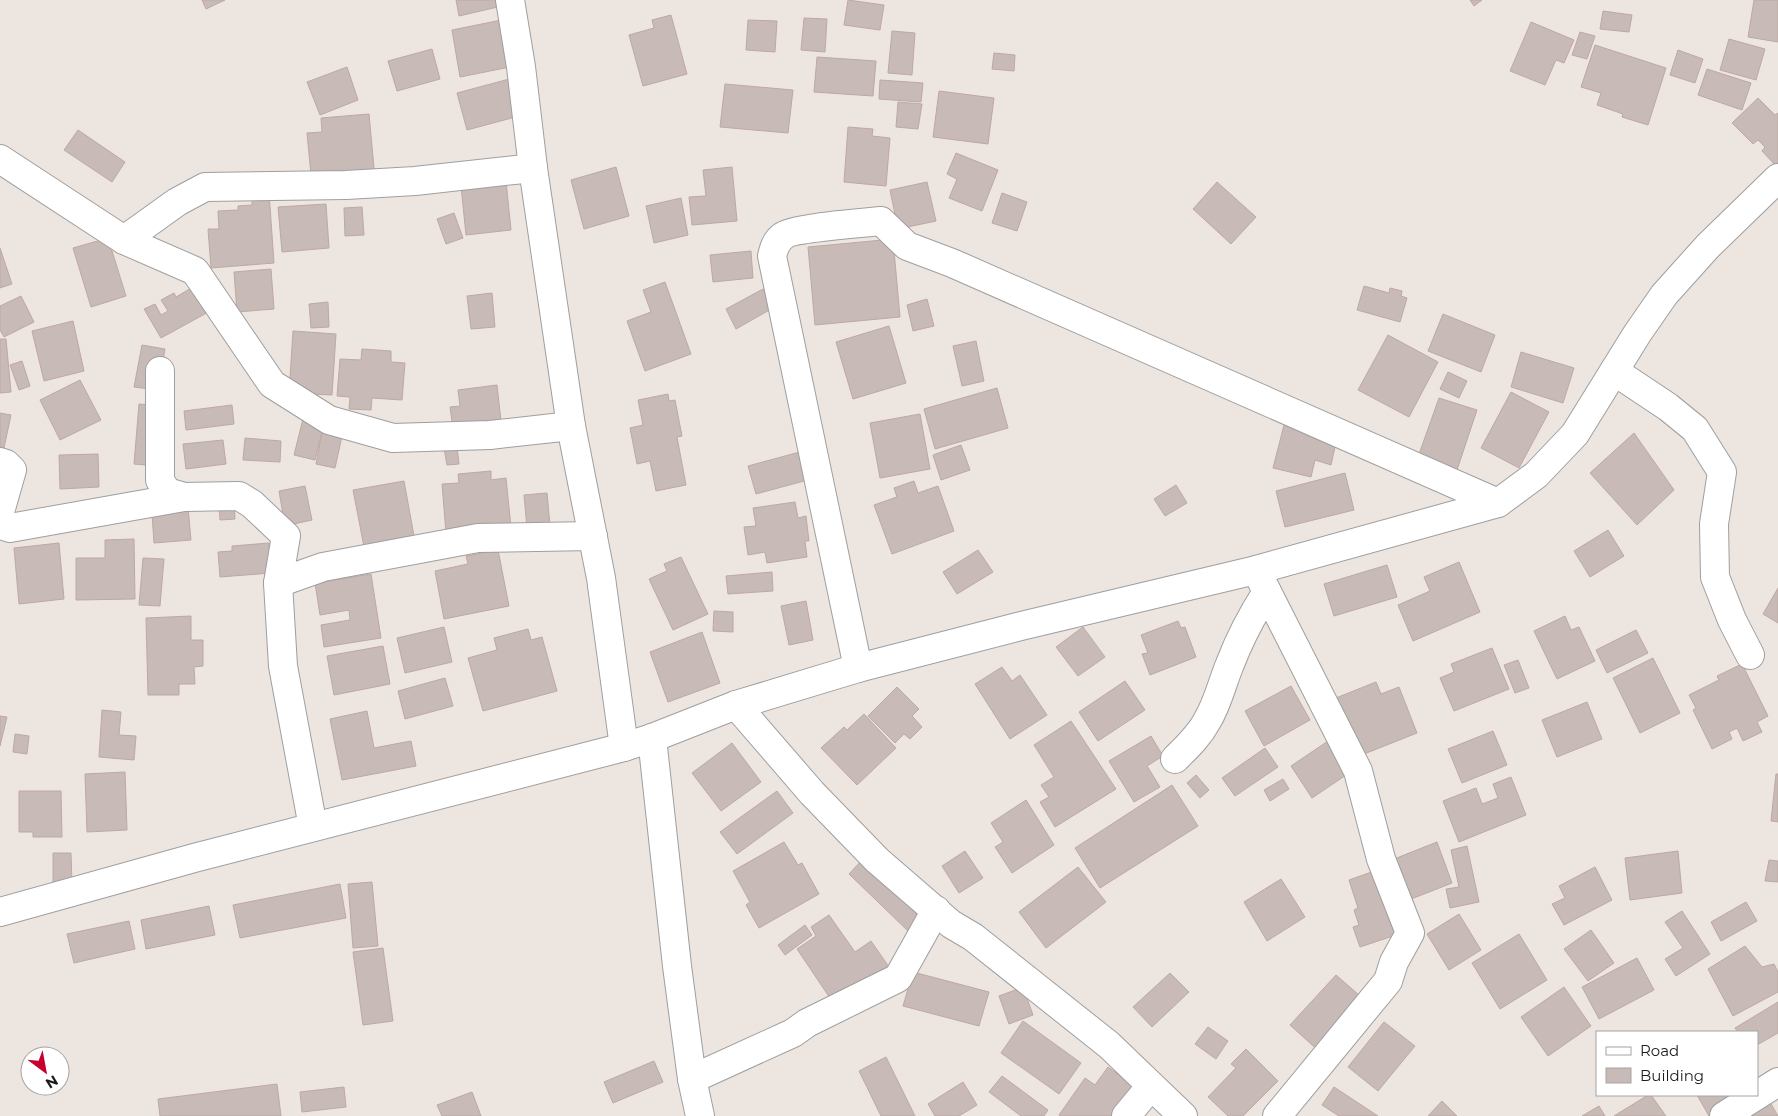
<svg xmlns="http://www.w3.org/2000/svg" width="1778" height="1116" viewBox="0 0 1778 1116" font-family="Montserrat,sans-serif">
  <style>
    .building { fill: #c8bab6; stroke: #bfa8a2 }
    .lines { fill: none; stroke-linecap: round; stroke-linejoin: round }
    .street-casing { stroke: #9f9f9f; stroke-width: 30 }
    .street { stroke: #fff; stroke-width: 28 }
  </style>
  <rect width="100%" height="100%" fill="#ede5e0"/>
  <g class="building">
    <polygon points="202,0 225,0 206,9"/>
    <polygon points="456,0 501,0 502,6 459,16"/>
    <polygon points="848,0 884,5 880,30 844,25"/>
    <polygon points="1470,0 1482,0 1474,6"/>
    <polygon points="1754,0 1778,0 1778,42 1748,37"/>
    <polygon points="1603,11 1632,15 1629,32 1600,29"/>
    <polygon points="671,15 687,74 643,86 629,35 654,28 652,20"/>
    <polygon points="516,17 525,64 460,77 452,30"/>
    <polygon points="804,18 827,19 825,52 801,50"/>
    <polygon points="748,20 777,21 775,52 746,50"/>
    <polygon points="1531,22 1574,40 1564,63 1556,60 1545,85 1510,71"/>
    <polygon points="892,31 915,33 912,75 888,73"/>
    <polygon points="1580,32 1595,36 1587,59 1572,55"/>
    <polygon points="1729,39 1765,49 1756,80 1720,70"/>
    <polygon points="1595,45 1666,68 1648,125 1622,117 1623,114 1597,105 1601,93 1581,87"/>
    <polygon points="432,49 440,79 397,91 388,61"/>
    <polygon points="1678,50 1703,59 1695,83 1670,75"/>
    <polygon points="994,53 1015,55 1014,71 992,69"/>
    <polygon points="817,57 876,61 873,96 814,92"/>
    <polygon points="347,67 358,100 320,115 307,82"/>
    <polygon points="1707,69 1751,83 1742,110 1698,95"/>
    <polygon points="513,78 523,115 467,130 457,93"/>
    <polygon points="880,80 923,83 921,102 879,99"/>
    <polygon points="725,84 793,90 788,133 720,127"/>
    <polygon points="939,91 994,98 988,144 933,137"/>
    <polygon points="1758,98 1775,115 1778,113 1778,164 1776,166 1762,151 1765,147 1758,140 1753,144 1732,123"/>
    <polygon points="898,102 922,104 918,129 896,127"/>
    <polygon points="369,114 375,179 312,185 307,133 322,132 321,118"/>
    <polygon points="848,127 873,129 872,136 890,138 886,186 844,182"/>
    <polygon points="78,130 125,162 112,182 64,150"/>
    <polygon points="956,153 998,170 982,211 949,198 957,179 947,174"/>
    <polygon points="616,167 629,216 584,229 571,180"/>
    <polygon points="732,167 737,221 692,225 689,197 706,196 703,170"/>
    <polygon points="506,181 511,230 466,235 461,186"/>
    <polygon points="927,182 936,221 898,229 890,190"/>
    <polygon points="1217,182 1256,217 1231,244 1193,209"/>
    <polygon points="269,192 274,263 211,268 208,229 219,229 218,211 238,210 238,206 252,205 252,193"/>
    <polygon points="1002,193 1027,202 1017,231 992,223"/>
    <polygon points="681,198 688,235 654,243 646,206"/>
    <polygon points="326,204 329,248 282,252 278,207"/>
    <polygon points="362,207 364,235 345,236 344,208"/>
    <polygon points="454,213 463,238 446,244 437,219"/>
    <polygon points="108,238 126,296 91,307 73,248"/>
    <polygon points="893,239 900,317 815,325 808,247"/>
    <polygon points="0,248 12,284 0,288"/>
    <polygon points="751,251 753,278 713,282 710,255"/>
    <polygon points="271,269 274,309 237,312 234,272"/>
    <polygon points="665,282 691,354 645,371 627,321 651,312 643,290"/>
    <polygon points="198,284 212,310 161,338 144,309 155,304 161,315 168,311 161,300 174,293 176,297"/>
    <polygon points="1364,286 1389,293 1390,288 1402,291 1401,296 1407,298 1400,322 1357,310"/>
    <polygon points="763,289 773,308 736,329 726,309"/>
    <polygon points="492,293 495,327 471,329 467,296"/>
    <polygon points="21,296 34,322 4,337 0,330 0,306"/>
    <polygon points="927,299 934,326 913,331 907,305"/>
    <polygon points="328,302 329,327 311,328 309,304"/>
    <polygon points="1443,314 1495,335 1481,372 1428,351"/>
    <polygon points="73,321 84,371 44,381 32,331"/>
    <polygon points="889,326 906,383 853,399 836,342"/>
    <polygon points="293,331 336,334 332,395 289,393"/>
    <polygon points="1388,335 1438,362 1409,417 1358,390"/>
    <polygon points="0,339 6,339 11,392 0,393"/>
    <polygon points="976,341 984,381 962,386 953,346"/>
    <polygon points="142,345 165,349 158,390 134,387"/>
    <polygon points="362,349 391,351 391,362 405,363 402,400 372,398 371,410 349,409 350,397 337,396 340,359 361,360"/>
    <polygon points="1521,352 1574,368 1563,403 1511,387"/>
    <polygon points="22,361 30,386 19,390 10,365"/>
    <polygon points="1448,372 1467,381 1459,398 1440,389"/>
    <polygon points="80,380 101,420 60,440 40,400"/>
    <polygon points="497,385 502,430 454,436 450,407 460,406 458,390"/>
    <polygon points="997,388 1008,428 935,449 924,409"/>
    <polygon points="1511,392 1549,412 1519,468 1481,448"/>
    <polygon points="668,394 669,401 675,400 682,436 677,437 686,485 656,491 650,461 637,464 630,428 643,425 638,400"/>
    <polygon points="1439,398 1477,410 1457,470 1418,457"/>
    <polygon points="139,404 163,406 158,466 134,464"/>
    <polygon points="232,405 234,424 186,430 184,411"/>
    <polygon points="305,411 326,415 315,460 294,455"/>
    <polygon points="0,413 11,415 4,448 0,447"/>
    <polygon points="920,414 930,469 880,478 870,423"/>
    <polygon points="1284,425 1337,438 1331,465 1315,460 1311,477 1273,468"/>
    <polygon points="322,432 342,436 335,468 316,464"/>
    <polygon points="1634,433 1674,490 1637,525 1590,473"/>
    <polygon points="245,438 281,441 280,462 243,460"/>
    <polygon points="223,440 226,464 186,469 183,444"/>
    <polygon points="961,445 970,470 941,480 933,455"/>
    <polygon points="457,446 459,464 447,465 444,448"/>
    <polygon points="807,450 815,478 756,494 748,466"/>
    <polygon points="98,454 99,487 60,489 59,455"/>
    <polygon points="491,471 491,480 506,478 511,527 446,533 442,484 459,483 458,474"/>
    <polygon points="1345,473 1354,510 1285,527 1276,491"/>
    <polygon points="404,481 416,547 366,557 353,490"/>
    <polygon points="914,481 918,493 938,486 954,531 892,554 874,505 897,497 894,488"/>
    <polygon points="1176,485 1187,503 1165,516 1154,499"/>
    <polygon points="305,486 312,520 285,526 279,491"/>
    <polygon points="547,493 550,525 527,528 524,495"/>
    <polygon points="234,501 235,519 220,520 219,502"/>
    <polygon points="795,502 798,518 806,516 809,541 805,541 807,557 767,563 765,552 748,555 744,527 756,526 753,508"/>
    <polygon points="188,507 191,540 154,543 152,514"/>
    <polygon points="1608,530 1624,556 1590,577 1574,551"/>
    <polygon points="134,539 135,599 76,600 76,558 105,558 105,540"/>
    <polygon points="59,543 64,599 19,604 14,548"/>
    <polygon points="269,543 271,573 220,577 218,552 232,551 232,546"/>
    <polygon points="498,550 509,606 444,619 435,571 468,564 466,556"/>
    <polygon points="978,550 993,572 957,594 943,572"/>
    <polygon points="681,557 708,614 673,630 649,579 667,571 664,564"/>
    <polygon points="143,558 164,559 160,606 139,605"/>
    <polygon points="1459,562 1480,612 1413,641 1398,605 1430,591 1424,577"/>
    <polygon points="1387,565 1397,597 1334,616 1324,584"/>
    <polygon points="772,572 773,591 728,594 726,576"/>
    <polygon points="371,574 381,638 324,647 321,625 350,620 349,610 320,615 315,583"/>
    <polygon points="1778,588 1778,623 1763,614"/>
    <polygon points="806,601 813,640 789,645 781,606"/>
    <polygon points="714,611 733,612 733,632 713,631"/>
    <polygon points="191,616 191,640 203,640 203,666 194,667 195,684 179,684 179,695 148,695 146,618"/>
    <polygon points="1565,616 1571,630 1579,627 1595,661 1557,679 1534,631"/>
    <polygon points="1178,621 1181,628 1185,627 1196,657 1150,675 1142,654 1148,653 1141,635"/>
    <polygon points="444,627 452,662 405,673 397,638"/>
    <polygon points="1083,627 1105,657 1078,676 1056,647"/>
    <polygon points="528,629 531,640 542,637 557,691 483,711 468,658 497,650 494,638"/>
    <polygon points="1636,630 1648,653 1607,673 1596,650"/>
    <polygon points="702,632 720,683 668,702 650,652"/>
    <polygon points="383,646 390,684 334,695 327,656"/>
    <polygon points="1492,648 1509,689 1454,711 1440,678 1454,672 1451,664"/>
    <polygon points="1653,658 1680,713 1640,733 1613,678"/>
    <polygon points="1518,660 1529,688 1515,693 1504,665"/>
    <polygon points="1742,664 1768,716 1757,722 1762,732 1743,741 1737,728 1729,732 1732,739 1712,749 1693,710 1696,708 1689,695 1719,680 1717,676"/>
    <polygon points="1002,667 1012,681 1020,675 1047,715 1010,739 975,684"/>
    <polygon points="445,678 453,706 405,719 398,691"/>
    <polygon points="1125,681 1145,710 1098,741 1079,712"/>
    <polygon points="1376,682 1381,694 1399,687 1417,733 1354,758 1331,700"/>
    <polygon points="1291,686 1310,720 1264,746 1245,711"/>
    <polygon points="897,687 919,709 912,716 922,727 910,739 904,734 895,743 868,716"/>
    <polygon points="1587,702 1602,739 1557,757 1542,720"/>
    <polygon points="102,710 121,712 119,735 136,736 134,760 99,757"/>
    <polygon points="367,711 374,748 411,741 416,766 342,780 330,719"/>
    <polygon points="864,714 896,748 857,785 821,748 844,727 847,730"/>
    <polygon points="0,716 7,717 0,746"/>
    <polygon points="1071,721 1116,789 1055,827 1040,802 1049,797 1041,785 1054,777 1034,745"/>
    <polygon points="1493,731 1507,765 1462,783 1448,749"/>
    <polygon points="15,734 29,736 27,754 13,752"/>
    <polygon points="1151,736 1163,756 1147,766 1160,787 1134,802 1109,761"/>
    <polygon points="1334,737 1355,769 1312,798 1291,766"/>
    <polygon points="732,743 761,782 721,811 692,773"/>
    <polygon points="1265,748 1278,767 1235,796 1222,778"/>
    <polygon points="125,772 127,830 87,832 85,774"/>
    <polygon points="1776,774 1778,774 1778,822 1771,821"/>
    <polygon points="1196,775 1209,790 1200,798 1187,783"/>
    <polygon points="1511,777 1526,815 1459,842 1443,801 1476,788 1482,804 1498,798 1493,784"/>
    <polygon points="1283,779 1289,789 1270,801 1264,790"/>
    <polygon points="1172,785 1198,826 1100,888 1075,848"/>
    <polygon points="19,791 61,791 62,837 33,837 33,832 19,832"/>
    <polygon points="777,791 793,813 737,854 720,832"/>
    <polygon points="1026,800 1054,845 1012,873 995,847 1003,842 991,823"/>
    <polygon points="784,842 798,865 802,863 819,894 759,928 746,905 750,902 733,871"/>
    <polygon points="1437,842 1452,883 1401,903 1384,863"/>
    <polygon points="1467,846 1479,902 1450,908 1446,889 1459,887 1451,850"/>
    <polygon points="965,851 983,878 959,893 942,866"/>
    <polygon points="1678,851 1682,893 1630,900 1625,858"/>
    <polygon points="53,853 71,853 72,884 53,885"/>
    <polygon points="862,860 921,918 908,931 849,874"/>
    <polygon points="1769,860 1778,861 1778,882 1765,881"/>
    <polygon points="1078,867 1106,902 1046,948 1019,912"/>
    <polygon points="1595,867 1612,900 1564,925 1552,904 1565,898 1559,886"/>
    <polygon points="1380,869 1402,933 1360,947 1353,927 1359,925 1354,910 1358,908 1349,880"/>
    <polygon points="1281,879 1305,917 1267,941 1244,902"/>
    <polygon points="372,882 378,946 353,948 348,884"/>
    <polygon points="340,884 346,918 240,938 233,905"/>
    <polygon points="1746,902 1757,921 1721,941 1711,922"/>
    <polygon points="209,906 215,935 146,949 141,920"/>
    <polygon points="1682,911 1710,954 1676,976 1665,959 1683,948 1665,922"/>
    <polygon points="1459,914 1481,950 1449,970 1427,934"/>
    <polygon points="829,915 855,952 871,941 889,967 834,1004 797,949 816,936 811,927"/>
    <polygon points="129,921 135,949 74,963 67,934"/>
    <polygon points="805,925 812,935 785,955 778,945"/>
    <polygon points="1591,930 1614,963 1588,981 1564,949"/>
    <polygon points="1519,934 1547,980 1500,1009 1472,963"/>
    <polygon points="1745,946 1762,967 1774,964 1778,972 1778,992 1733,1016 1708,969"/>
    <polygon points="383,948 393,1021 363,1025 353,952"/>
    <polygon points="1637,958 1654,990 1599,1019 1582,987"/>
    <polygon points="913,972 989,992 979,1026 903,1006"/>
    <polygon points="1170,973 1189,992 1152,1027 1133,1007"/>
    <polygon points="1336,975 1367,1002 1321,1053 1290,1025"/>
    <polygon points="1023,987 1033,1015 1009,1024 999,996"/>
    <polygon points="1564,987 1591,1026 1548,1056 1521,1017"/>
    <polygon points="1778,1002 1778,1033 1757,1045 1757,1032 1738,1032 1735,1028"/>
    <polygon points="1023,1021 1081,1063 1059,1094 1001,1053"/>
    <polygon points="1384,1022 1415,1046 1378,1091 1348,1067"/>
    <polygon points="1208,1027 1228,1041 1216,1059 1195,1044"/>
    <polygon points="1246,1049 1278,1081 1243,1116 1228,1116 1208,1097 1236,1068 1231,1064"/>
    <polygon points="886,1057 915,1116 881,1116 859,1071"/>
    <polygon points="654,1061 663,1082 613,1103 604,1082"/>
    <polygon points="1108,1067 1138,1089 1119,1116 1061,1116 1059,1115 1085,1078 1095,1085"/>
    <polygon points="1002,1076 1048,1110 1044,1116 1021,1116 989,1092"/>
    <polygon points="963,1082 977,1105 959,1116 935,1116 928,1104"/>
    <polygon points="277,1084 281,1116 160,1116 158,1099"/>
    <polygon points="344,1087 346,1107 302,1112 300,1092"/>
    <polygon points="1334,1087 1378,1116 1339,1116 1322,1105"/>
    <polygon points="472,1092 481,1116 442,1116 437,1105"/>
    <polygon points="1648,1095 1651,1095 1666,1116 1614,1116"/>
    <polygon points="1697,1095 1753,1095 1717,1116 1709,1116"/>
    <polygon points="1767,1097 1778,1116 1737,1116"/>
    <polygon points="1442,1101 1457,1116 1428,1116"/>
    <polygon points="1599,1106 1605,1116 1582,1116"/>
  </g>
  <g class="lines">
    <g class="street-casing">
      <g id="street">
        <polyline points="510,0 521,67 533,168 571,426 601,578 624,747"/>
        <polyline points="0,159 124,240 195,271 272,384 329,420 393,438 490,435 571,426"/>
        <polyline points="124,240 177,202 205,187 346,185 415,181 533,168"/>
        <polyline points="160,371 160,480 167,492 184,497 239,496 252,504 286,536 278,583 283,666 313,827"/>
        <polyline points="1614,371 1668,407 1695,429 1722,472 1714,524 1715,577 1732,620 1750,655"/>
        <polyline points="0,462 6,464 12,470 0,512"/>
        <polyline points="0,522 4,526 10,528 184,497"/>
        <polyline points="1256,570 1358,771 1381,859 1410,933 1394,962 1388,981 1277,1116"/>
        <polyline points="278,583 323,567 478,538 593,536"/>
        <path d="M858 668 772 256C774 248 776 241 783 236 792 228 864 223 881 221L907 246 952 263 1498 503"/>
        <polyline points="736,705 812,793 877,860 951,924 973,937 1109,1045 1183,1116"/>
        <polyline points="652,738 677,966 692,1079 700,1116"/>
        <path d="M1175 759C1187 747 1199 736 1207 721 1218 703 1222 683 1230 664 1240 638 1252 615 1267 592"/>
        <polyline points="0,912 194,858 624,747 652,738 736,705 858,668 1021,626 1256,570 1498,503 1536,475 1575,434 1637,334 1664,295 1708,246 1778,178"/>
        <polyline points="692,1079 793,1033 807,1023 898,978 936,910"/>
        <polyline points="1126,1116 1151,1086"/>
        <polyline points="1724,1116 1778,1082"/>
      </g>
    </g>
    <use href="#street" class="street"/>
  </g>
  <rect x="1596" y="1031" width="162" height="65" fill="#ffffff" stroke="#a4a4a4"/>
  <rect x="1606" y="1047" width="25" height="8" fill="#ffffff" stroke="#a4a4a4"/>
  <text x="1640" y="1056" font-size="15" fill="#1b1b1b">Road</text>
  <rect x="1606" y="1068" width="25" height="15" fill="#c8bab6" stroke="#a4a4a4"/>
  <text x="1640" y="1081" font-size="15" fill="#1b1b1b">Building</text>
  <g transform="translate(45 1071) rotate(148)"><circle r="24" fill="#ffffff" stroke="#a4a4a4"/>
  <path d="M0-4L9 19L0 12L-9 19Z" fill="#c6002d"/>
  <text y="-8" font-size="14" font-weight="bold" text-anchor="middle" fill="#1b1b1b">N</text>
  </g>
</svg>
